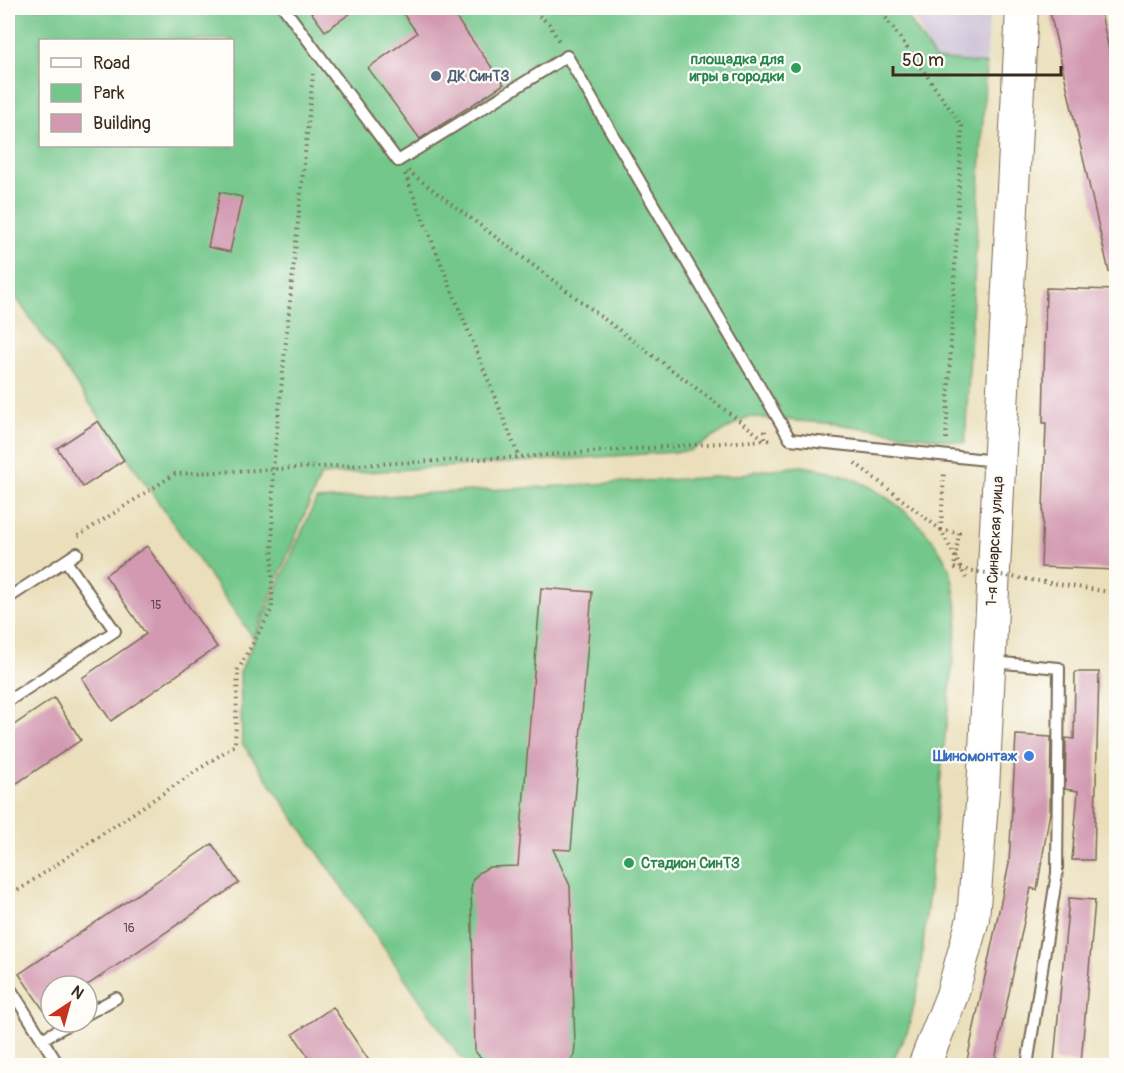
<svg xmlns="http://www.w3.org/2000/svg" width="1124" height="1073" viewBox="0 0 1124 1073" font-family="Pangolin,sans-serif">
  <style>
    .industrial { fill: #cbbfd5 }
    .green { fill: #73c78b; stroke: #577854; stroke-width: 1.5; fill-rule: evenodd }
    .building { fill: #d299b1 }
    .lines { fill: none; stroke-linecap: round; stroke-linejoin: round }
    .lane-casing { stroke: #786955; stroke-width: 14 }
    .secondary-casing { stroke: #786955; stroke-width: 34 }
    .path { stroke: #786955; stroke-width: 4; stroke-dasharray: 1.5 4.5; stroke-linecap: butt }
    .lane { stroke: #fff; stroke-width: 10 }
    .secondary { stroke: #fff; stroke-width: 32 }
    .path-bridge { stroke: #786955; stroke-width: 4; stroke-dasharray: 1.5 4.5; stroke-linecap: butt }
    .leisure-dot { fill: #2e9e5b; stroke: #fdfcf7; stroke-width: 2 }
    .service-dot { fill: #5c6f8a; stroke: #fdfcf7; stroke-width: 2 }
    .shop-dot { fill: #3f7fe0; stroke: #fdfcf7; stroke-width: 2 }
    .labels { text-anchor: middle; dominant-baseline: central; stroke-width: 4.5; stroke-linejoin: round; paint-order: stroke }
    .number-label { font-size: 12px; fill: #614643 }
    .leisure-label { font-size: 15px; font-weight: bold; fill: #27864d; stroke: #fdfcf7; text-anchor: end }
    .service-label { font-size: 15px; font-weight: bold; fill: #4e5e75; stroke: #fdfcf7; text-anchor: start }
    .street-label { font-size: 15px; fill: #3b2a1e; stroke: #fdfcf7 }
    .shop-label { font-size: 15px; font-weight: bold; fill: #366cbe; stroke: #fdfcf7; text-anchor: end }
  </style>
  <rect width="100%" height="100%" fill="#fdfcf7"/>
  <filter id="ink" filterUnits="userSpaceOnUse"><feTurbulence type="fractalNoise" baseFrequency=".0167" numOctaves="2"/><feDisplacementMap in="SourceGraphic" scale="12" xChannelSelector="R" yChannelSelector="G"/><feConvolveMatrix kernelMatrix="1 2 1 2 8 2 1 2 1" color-interpolation-filters="sRGB"/></filter>
  <filter id="wash" filterUnits="userSpaceOnUse"><feTurbulence type="fractalNoise" baseFrequency=".008" numOctaves="4" result="noise"/><feDisplacementMap in="SourceGraphic" scale="24" xChannelSelector="R" yChannelSelector="G"/><feGaussianBlur stdDeviation="1.35" result="paint"/><feColorMatrix in="noise" values="0 0 0 0 0 0 0 0 0 0 0 0 0 0 0 0 0 1.4 0 .05"/><feComposite in="paint" operator="in"/></filter>
  <g filter="url(#wash)">
    <rect width="100%" height="100%" fill="#eadfba"/>
    <polygon class="industrial" points="909,8 990,8 986,64 935,59"/>
    <g class="green">
      <path d="M8 8H902L935 59 986 64 965 443 837 424 748 417 689 451 321 475 253 638 8 286ZM40 40H232V146H40Z"/>
      <path d="M802 466C813 468 824 469 834 472 880 486 929 523 949 568 954 581 955 598 958 613L919 984 908 1030 891 1063 889 1066H620L615 1060 587 1056 576 1065H471L459 1056 242 743 240 672 316 500 733 476 763 470Z"/>
    </g>
    <g id="blocks">
      <g class="building">
        <polygon points="308,8 358,8 325,31"/>
        <polygon points="399,8 471,8 456,18 504,84 420,139 368,68 417,33"/>
        <polygon points="1049,8 1100,8 1116,83 1116,272 1109,272"/>
        <polygon points="220,192 242,197 230,252 208,247"/>
        <polygon points="1046,288 1116,290 1116,570 1041,567 1046,423 1043,423"/>
        <polygon points="98,421 124,460 83,487 57,448"/>
        <polygon points="147,546 217,647 111,721 82,678 146,634 105,575"/>
        <polygon points="541,588 592,592 571,850 553,849 570,886 575,1045 574,1055 567,1065 486,1065 475,1051 471,889 473,879 480,872 489,867 518,866"/>
        <polygon points="1075,672 1099,672 1094,860 1072,860 1078,791 1065,789 1066,738 1074,739"/>
        <polygon points="54,698 81,740 8,789 8,729"/>
        <polygon points="1016,735 1051,737 1050,812 1037,890 1031,888 994,1065 966,1065 1009,864"/>
        <polygon points="212,844 239,883 86,986 51,986 51,1021 19,974"/>
        <polygon points="1069,898 1095,900 1081,1063 1054,1061"/>
        <polygon points="333,1007 372,1065 314,1065 293,1034"/>
      </g>
    </g>
  </g>
  <g filter="url(#ink)">
    <use href="#blocks" fill-opacity="0" stroke="#786955" stroke-width="1.5"/>
    <g class="lines">
      <g class="lane-casing">
        <g id="lane">
          <polyline points="284,8 398,161 567,56 790,439 996,461"/>
          <polyline points="8,598 77,553"/>
          <polyline points="993,662 1059,668 1057,873 1027,1066"/>
          <polyline points="8,701 115,631 66,561"/>
          <polyline points="8,985 59,1066"/>
          <polyline points="87,1014 116,998"/>
          <polyline points="42,1039 73,1022"/>
        </g>
      </g>
      <g class="secondary-casing">
        <polyline id="secondary" points="924,1066 952,995 973,919 983,790 1022,8"/>
      </g>
      <g class="path">
        <polyline points="530,8 549,24 560,43"/>
        <polyline points="879,8 962,126 946,439"/>
        <polyline points="408,171 765,440 773,441"/>
        <polyline points="405,174 519,457"/>
        <polyline points="855,463 941,530 966,578"/>
        <polyline points="941,530 944,471"/>
        <polyline points="78,536 175,474 519,457 765,440 765,430"/>
        <polyline points="8,897 235,745 238,670 272,609 273,469 313,74"/>
      </g>
      <use href="#lane" class="lane"/>
      <use href="#secondary" class="secondary"/>
      <polyline class="path-bridge" points="941,530 959,533 954,568 1116,593"/>
    </g>
  </g>
  <g class="leisure-dot">
    <circle cx="796" cy="68" r="6"/>
    <circle cx="629" cy="863" r="6"/>
  </g>
  <circle class="service-dot" cx="436" cy="76" r="6"/>
  <circle class="shop-dot" cx="1029" cy="756" r="6"/>
  <g class="labels">
    <g class="number-label">
      <text x="156" y="605">15</text>
      <text x="129" y="928">16</text>
    </g>
    <g class="leisure-label">
      <text x="784" y="59">площадка для<tspan x="784" dy="17">игры в городки</tspan></text>
      <text x="641" y="863" text-anchor="start">Стадион СинТЗ</text>
    </g>
    <g class="service-label">
      <text x="448" y="76">ДК СинТЗ</text>
    </g>
    <g class="street-label">
      <text transform="translate(995 541) rotate(-87)">1-я Синарская улица</text>
    </g>
    <g class="shop-label">
      <text x="1017" y="756">Шиномонтаж</text>
    </g>
  </g>
  <rect width="1124" height="1073" fill="none" stroke="#fdfcf7" stroke-width="30"/>
  <rect x="39" y="39" width="195" height="108" fill="#fdfcf7" stroke="#afa8a0" stroke-width="1.5"/>
  <rect x="51" y="58" width="30" height="9" fill="#ffffff" stroke="#afa8a0" stroke-width="1.5"/>
  <text x="93" y="69" font-size="18" fill="#3b2a1e">Road</text>
  <rect x="51" y="84" width="30" height="18" fill="#73c78b" stroke="#afa8a0" stroke-width="1.5"/>
  <text x="93" y="99" font-size="18" fill="#3b2a1e">Park</text>
  <rect x="51" y="114" width="30" height="18" fill="#d299b1" stroke="#afa8a0" stroke-width="1.5"/>
  <text x="93" y="129" font-size="18" fill="#3b2a1e">Building</text>
  <g transform="translate(69 1004) rotate(36)"><circle r="28" fill="#fdfcf7" stroke="#afa8a0" stroke-width="1.5"/>
  <path d="M0-4.5L10 22L0 15L-10 22Z" fill="#c8321e"/>
  <text y="-9" font-size="16" font-weight="bold" text-anchor="middle" fill="#3b2a1e">N</text>
  </g>
  <path d="M893 66v9h168v-9" fill="none" stroke="#3b2a1e" stroke-width="3"/>
  <text x="902" y="66" font-size="18" fill="#3b2a1e" stroke="#fdfcf7" stroke-width="4.5" paint-order="stroke">50 m</text>
</svg>
